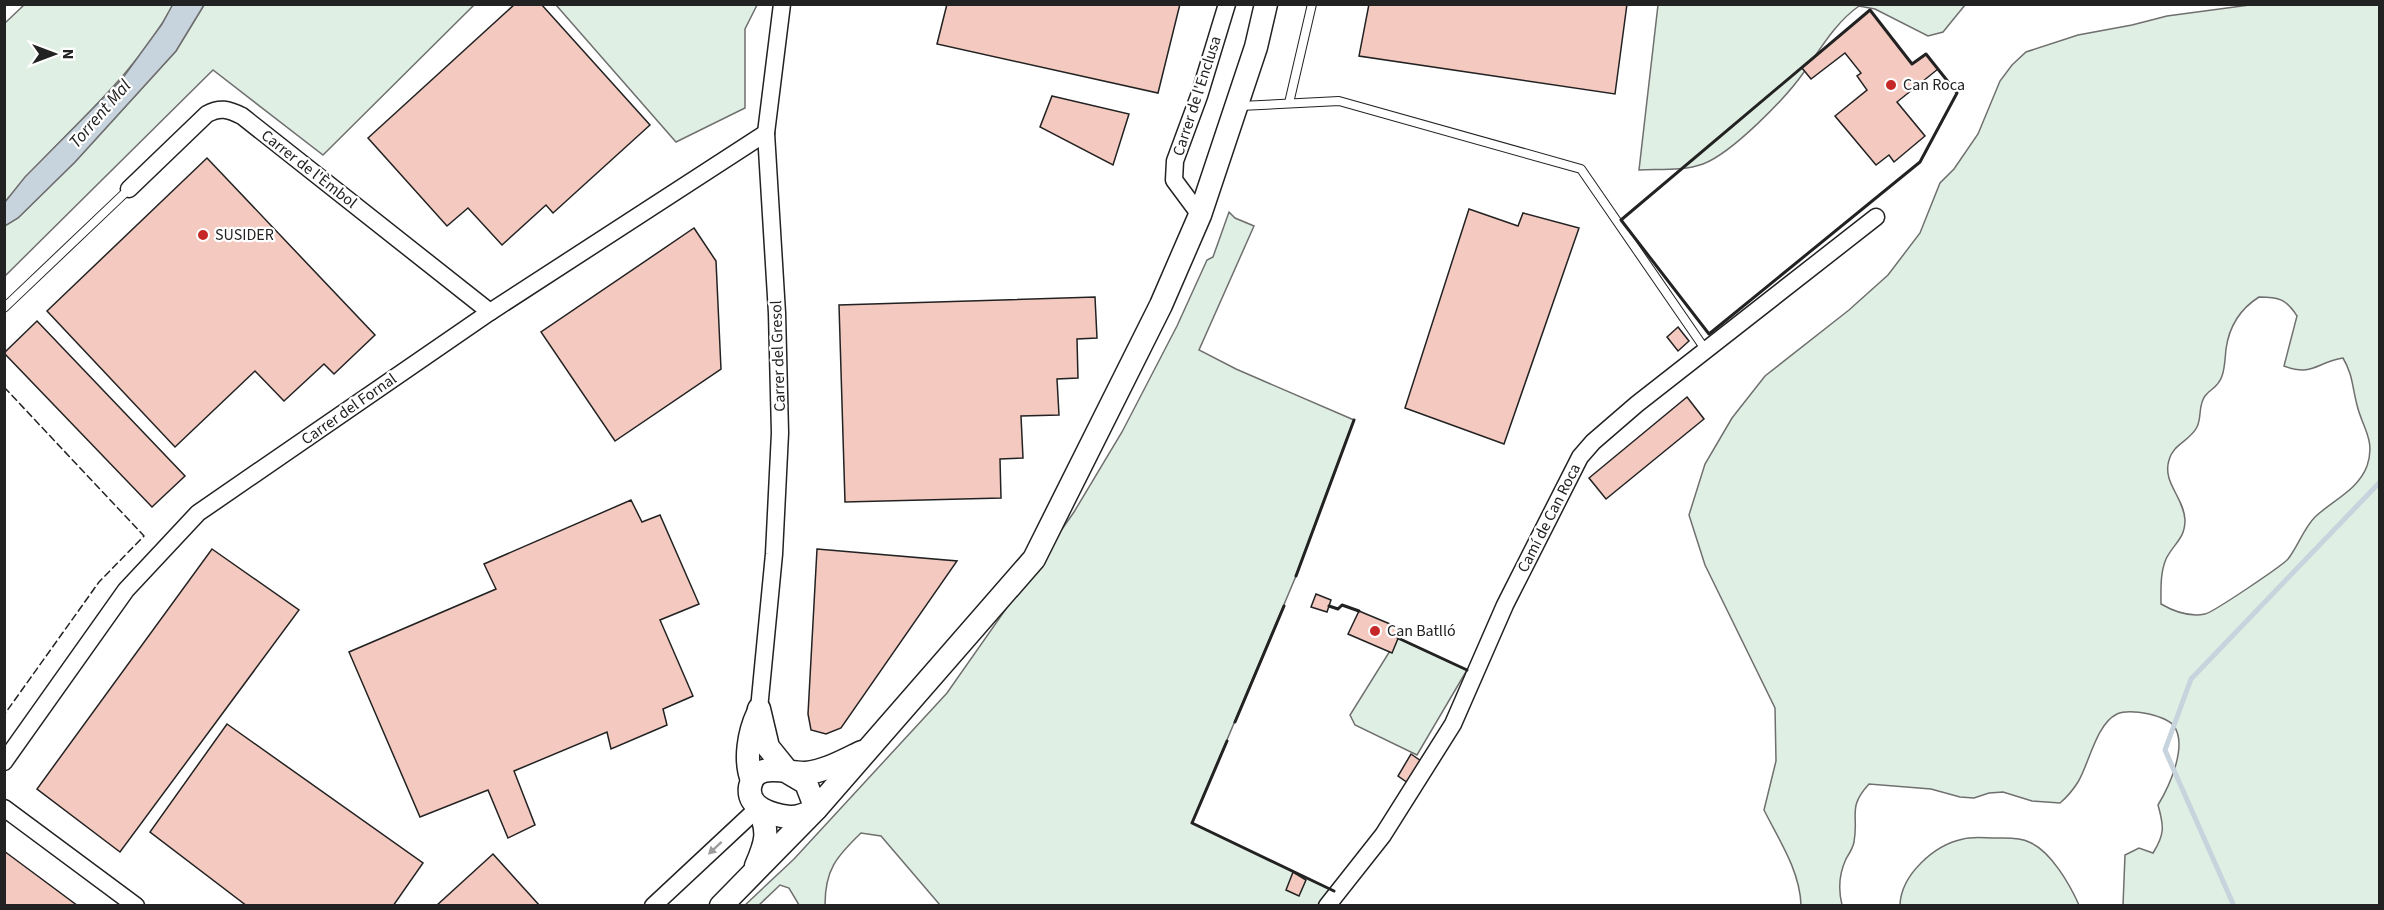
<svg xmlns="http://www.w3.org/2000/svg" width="2384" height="910" viewBox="0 0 2384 910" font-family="'Source Sans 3',sans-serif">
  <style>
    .green { fill: #e0efe3; stroke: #6f6f6f; stroke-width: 1.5; fill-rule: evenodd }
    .water { fill: #c7d3dd; stroke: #6f6f6f; stroke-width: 1.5 }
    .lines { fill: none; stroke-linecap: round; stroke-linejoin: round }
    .stream { stroke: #c7d3dd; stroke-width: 5 }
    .building { fill: #f3c9c0; stroke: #222; stroke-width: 1.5 }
    .lane-casing { stroke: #222; stroke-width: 10 }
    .street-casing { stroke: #222; stroke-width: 19 }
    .secondary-casing { stroke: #222; stroke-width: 25 }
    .lane { stroke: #fff; stroke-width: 8 }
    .street { stroke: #fff; stroke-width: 16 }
    .secondary { stroke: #fff; stroke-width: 22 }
    .fence { stroke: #222; stroke-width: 1.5; stroke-dasharray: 8 3; stroke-linecap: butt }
    .wall { stroke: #222; stroke-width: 3 }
    .oneway { fill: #9c9c9c }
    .poi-dot { fill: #c62828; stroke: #fff; stroke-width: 2 }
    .labels { text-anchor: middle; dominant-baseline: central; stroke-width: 4.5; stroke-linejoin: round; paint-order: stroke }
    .poi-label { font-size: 16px; fill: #222; stroke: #fff; text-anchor: start }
    .street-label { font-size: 16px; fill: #222; stroke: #fff }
    .water-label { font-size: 18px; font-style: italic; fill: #222; stroke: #fff }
  </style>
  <rect width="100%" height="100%" fill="#fff"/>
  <g class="green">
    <path d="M2257 4 2379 5V905H2123L2125 855 2139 848 2153 853C2165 834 2164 826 2158 805 2169 787 2188 746 2174 726 2169 719 2157 716 2149 714 2139 712 2126 710 2117 714 2096 724 2089 764 2078 782 2073 790 2067 797 2060 803L2032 801 2003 792 1989 793 1974 798 1960 797 1931 789 1869 784C1847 808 1859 815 1854 842 1853 848 1849 854 1846 859 1839 874 1838 889 1842 905H1801C1800 871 1779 840 1764 810L1776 761 1775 708 1705 565 1689 515 1705 464 1732 418 1765 376 1849 310 1888 275 1920 233 1940 183 1954 169 1978 134 2000 81 2012 65 2026 52 2078 35 2132 25 2167 16ZM2259 297C2279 297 2286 299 2297 316L2284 366C2314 377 2316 362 2343 358 2353 375 2352 386 2357 405 2362 427 2376 440 2367 466 2358 490 2333 500 2315 517 2304 528 2298 546 2288 559 2282 566 2212 613 2205 614 2190 617 2173 611 2161 604 2161 590 2160 573 2166 559 2174 543 2185 539 2185 520 2184 497 2162 483 2169 460 2173 444 2190 441 2197 427 2202 417 2198 405 2205 396 2211 388 2218 388 2222 376 2225 368 2225 358 2226 349 2229 327 2240 309 2259 297Z"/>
    <path d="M24 5H173C131 82 60 135 5 202V23Z"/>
    <polygon points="204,5 474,5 323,155 213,70 5,276 4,226 18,218 75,162 176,51"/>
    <polygon points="556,5 757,5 745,29 745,108 676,142"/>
    <path d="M1658 5H1965L1943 32 1928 36 1875 9 1859 6C1835 23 1821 48 1804 72 1786 98 1732 153 1703 164 1684 171 1660 169 1639 170Z"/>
    <path d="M1229 212 1235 218 1254 226 1199 350 1236 369 1354 420 1296 576 1192 823 1334 891 1319 906 940 905 881 836 861 833C836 857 825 870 825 905H799L789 888 780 885 759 905 744 906 794 859 947 693 1074 512 1122 432 1177 326 1207 260 1213 257Z"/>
    <polygon points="1398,638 1467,670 1417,755 1355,725 1350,715"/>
    <path d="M1996 838C2006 838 2020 837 2029 842 2051 851 2070 885 2079 905H1900C1901 875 1934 845 1963 839 1973 836 1985 838 1996 838Z"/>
  </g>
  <polygon class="water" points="173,4 204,5 176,51 75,162 18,218 5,226 5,202 25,177 122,79 162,24"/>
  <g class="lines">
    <polyline class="stream" points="2234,906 2165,750 2191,679 2380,482"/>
  </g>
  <g class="building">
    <polygon points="515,4 541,4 650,125 553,213 546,205 502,245 468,208 447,226 368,138"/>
    <polygon points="947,4 1180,4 1158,93 937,44"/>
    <polygon points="1369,4 1627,4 1615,94 1359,56"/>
    <polygon points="1870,10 1912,64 1926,54 1938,69 1897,102 1925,136 1894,162 1889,155 1876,165 1835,116 1867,90 1857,76 1861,73 1845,53 1811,79 1802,68"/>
    <polygon points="1052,96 1129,114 1113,165 1040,127"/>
    <polygon points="207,158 375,335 334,374 324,364 284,401 255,371 175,447 47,311"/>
    <polygon points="1469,209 1518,226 1523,213 1579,228 1504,444 1405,408"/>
    <polygon points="694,228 716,261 721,369 615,441 541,332"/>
    <polygon points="1095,297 1097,338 1077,339 1078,378 1057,379 1059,415 1021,416 1023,458 1000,459 1001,498 845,502 839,305"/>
    <polygon points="37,321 185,476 152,507 4,353"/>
    <polygon points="1678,327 1689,341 1678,351 1667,337"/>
    <polygon points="1687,397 1704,419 1606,499 1589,478"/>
    <polygon points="631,500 642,522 660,515 699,604 660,620 693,696 663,709 667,725 611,749 607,732 514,771 535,825 508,838 488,790 420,817 349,652 496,589 484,564"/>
    <polygon points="212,549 299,610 120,852 37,789"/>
    <polygon points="817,549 957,561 841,728 826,734 811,730 808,714"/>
    <polygon points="1316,594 1331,600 1327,612 1311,607"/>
    <polygon points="1359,611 1402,629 1392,653 1348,634"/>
    <polygon points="227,724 423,863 393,906 247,906 150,832"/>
    <polygon points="1411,754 1421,761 1408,783 1398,776"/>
    <polygon points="4,851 78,906 4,906"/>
    <polygon points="493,854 540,906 436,906"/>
    <polygon points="1293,872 1306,880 1299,896 1286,890"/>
  </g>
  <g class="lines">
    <g class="lane-casing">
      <g id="lane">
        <polyline points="1289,103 1312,4"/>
        <polyline points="1240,106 1339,101 1581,169 1705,349"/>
        <polyline points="4,308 129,189"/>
      </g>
    </g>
    <g class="street-casing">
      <g id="street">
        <path d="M129 189 207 114C220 107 228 109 242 116L490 312"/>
        <polyline points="1200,215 1174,180 1175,161 1199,96 1227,4"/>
        <polyline points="759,709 774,554 780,433 777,313 766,133 782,4"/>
        <polyline points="4,762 126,590 198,513 490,312 766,133"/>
        <polyline points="4,808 136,906"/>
        <polyline points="653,906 758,808"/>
        <polyline points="1327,906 1383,835 1453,724 1505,605 1580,457 1593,442 1637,404 1876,217"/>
      </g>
    </g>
    <g class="secondary-casing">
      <g id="secondary">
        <path d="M759 709 768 747 789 773 806 783 816 809C808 813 799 818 789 817 772 815 747 808 750 787 751 783 752 778 756 775 768 764 791 774 806 773 826 771 844 760 862 752"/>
        <path d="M752 780C744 760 749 732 758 713"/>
        <path d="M756 866C766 843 770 831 758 808"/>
        <polyline points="721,906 816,809 1034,559 1161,305 1200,215 1256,47 1266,4"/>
      </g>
    </g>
    <use href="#lane" class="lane"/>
    <use href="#street" class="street"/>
    <use href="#secondary" class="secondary"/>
    <polyline class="fence" points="4,387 144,536 99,582 4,715"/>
    <g class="wall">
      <polygon points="1870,10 1912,64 1926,54 1957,93 1920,162 1709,334 1621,220"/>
      <polyline points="1296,576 1354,420"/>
      <polyline points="1329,606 1338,609 1342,605 1359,611"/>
      <polyline points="1398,638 1467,670"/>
      <polyline points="1235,722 1284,606"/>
      <polyline points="1227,741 1192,823 1334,891"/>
    </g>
  </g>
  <defs><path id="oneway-solid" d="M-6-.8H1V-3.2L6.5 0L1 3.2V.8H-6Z" transform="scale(1.5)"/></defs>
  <use class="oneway" href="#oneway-solid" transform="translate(715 848) rotate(137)"/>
  <g class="poi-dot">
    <circle cx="1891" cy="85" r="6"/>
    <circle cx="203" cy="235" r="6"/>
    <circle cx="1375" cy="631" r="6"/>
  </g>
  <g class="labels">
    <g class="poi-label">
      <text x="1903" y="85">Can Roca</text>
      <text x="215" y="235">SUSIDER</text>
      <text x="1387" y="631">Can Batlló</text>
    </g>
    <g class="street-label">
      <text transform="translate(1197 96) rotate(-72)">Carrer de l'Enclusa</text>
      <text transform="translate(309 169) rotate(38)">Carrer de l'Èmbol</text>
      <text transform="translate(778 356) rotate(-92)">Carrer del Gresol</text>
      <text transform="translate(349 409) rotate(-35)">Carrer del Fornal</text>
      <text transform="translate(1549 518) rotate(-63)">Camí de Can Roca</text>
    </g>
    <g class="water-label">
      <text transform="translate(100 114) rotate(-49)">Torrent Mal</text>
    </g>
  </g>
  <rect width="2384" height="910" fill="none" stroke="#222222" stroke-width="12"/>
  <g transform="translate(54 54) rotate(90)" stroke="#ffffff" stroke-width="4.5" paint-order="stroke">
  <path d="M0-4.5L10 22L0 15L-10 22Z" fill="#222222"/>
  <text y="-9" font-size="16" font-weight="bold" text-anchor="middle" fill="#222222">N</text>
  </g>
</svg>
